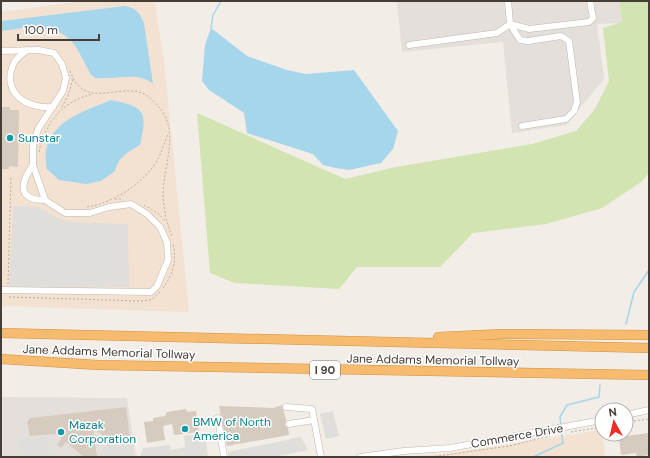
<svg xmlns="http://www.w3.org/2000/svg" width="650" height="458" viewBox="0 0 650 458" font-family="'DM Sans',sans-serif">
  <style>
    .commercial { fill: #f3e2d2 }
    .industrial { fill: #e4dfdb }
    .green { fill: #d2e4b1 }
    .parking { fill: #e0dedb }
    .water { fill: #a5d6ec }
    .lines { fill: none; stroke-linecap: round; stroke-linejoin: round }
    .stream { stroke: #a5d6ec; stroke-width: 1.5 }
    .building { fill: #d6cbbf }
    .minor-casing { stroke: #c0b7ac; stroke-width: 7 }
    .highway-casing { stroke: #d58f3e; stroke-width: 10 }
    .path { stroke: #beae9b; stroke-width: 1; stroke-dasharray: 2 2; stroke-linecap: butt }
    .minor { stroke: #fff; stroke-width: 6 }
    .highway { stroke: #f6bb6e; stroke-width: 9 }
    .culture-dot { fill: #0f9aa8; stroke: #fff; stroke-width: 1.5 }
    .labels { text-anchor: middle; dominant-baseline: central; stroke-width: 3; stroke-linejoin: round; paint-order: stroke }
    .shield { fill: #fff; stroke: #7d7772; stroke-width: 1 }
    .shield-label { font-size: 11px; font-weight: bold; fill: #453d36 }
    .culture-label { font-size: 12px; fill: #0d838f; stroke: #fff; text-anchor: start }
    .street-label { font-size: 12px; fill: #453d36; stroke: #fff }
  </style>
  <rect width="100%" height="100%" fill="#f2ede6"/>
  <g class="commercial">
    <polygon points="85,1 153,1 155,4 164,60 189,312 1,306 1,12"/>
    <polygon points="602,430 605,457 402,457 450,453"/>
  </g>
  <g class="industrial">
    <polygon points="397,1 619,1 622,23 597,24 604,79 566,125 512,133 503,42 402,52"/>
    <polygon points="1,397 127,398 136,457 1,457"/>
  </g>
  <polygon class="green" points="619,1 649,1 649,173 641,182 602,208 546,224 473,233 440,267 357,267 339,289 235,283 210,273 197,113 345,179 396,167 532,144 576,131 595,109 609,81 603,28 622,22"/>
  <g class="parking">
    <polygon points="13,206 40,207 55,217 70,222 128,224 129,287 9,287"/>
    <polygon points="333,411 339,436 326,439 320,414"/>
    <polygon points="205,433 208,457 140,457 143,448 170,445 171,450 185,447 184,436"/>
    <polygon points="47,436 49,448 62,457 20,457 18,440"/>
    <polygon points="301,437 308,450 275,457 229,457 228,452"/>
    <polygon points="127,441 128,445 132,445 134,457 100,457 99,453 104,452 108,447 108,443"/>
  </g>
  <g class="water">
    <path d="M125 6C136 8 140 13 144 23L153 84C139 71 114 80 96 78L91 75C85 64 80 52 72 42 55 22 23 28 1 31V21Z"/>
    <polygon points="211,28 247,56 287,70 306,74 354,70 398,131 393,149 381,163 349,170 336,168 323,165 313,154 247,133 244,113 209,90 202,81 205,45"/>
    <path d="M111 100C145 107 148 111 140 145 128 152 118 157 115 171L101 181 86 184 59 180 47 169C46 163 45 155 46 150 53 119 86 111 111 100Z"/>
  </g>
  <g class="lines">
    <g class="stream">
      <polyline points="211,28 213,15 221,1"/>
      <polyline points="626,324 634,292 649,270"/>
      <polyline points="561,426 560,417 567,405 599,397 600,385"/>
      <polyline points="533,457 563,443 561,430"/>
    </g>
  </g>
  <g class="building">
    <polygon points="1,107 10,107 10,110 19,110 18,167 9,166 9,169 1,169"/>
    <polygon points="282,405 286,420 285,425 288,428 289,435 227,446 219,406 273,408"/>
    <polygon points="126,407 130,439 111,441 93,428 97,457 84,457 66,442 61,448 57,445 62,438 55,434 30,436 27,421 31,418"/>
    <polygon points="186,409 187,412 196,411 199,432 174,435 172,424 163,426 165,440 147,443 144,422 153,421 153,418 165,416 167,412"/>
    <polygon points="649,433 649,455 637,457 636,453 621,455 619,437"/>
  </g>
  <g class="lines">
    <g class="minor-casing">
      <g id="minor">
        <polyline points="508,1 510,24 520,40 528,41 561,36 569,41 577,102 574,111 566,119 522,126"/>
        <polyline points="510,24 529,29 589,22 593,18 590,1"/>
        <polyline points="409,45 497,33 510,24"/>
        <path d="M27 50C23 54 16 58 14 63 0 92 27 110 53 107"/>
        <polyline points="1,51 39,50 54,53 62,64 66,78 63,91 38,129 33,146 33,165 45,200 65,213 90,213 109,207 131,204 147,214 160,227 167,242 168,260 157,286 151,292 1,290"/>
        <path d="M33 165C20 183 17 200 45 200"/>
        <polyline points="286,407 312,409 321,457"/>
        <polyline points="626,415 649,410"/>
        <polyline points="218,418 224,457"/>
        <polyline points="289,424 314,420"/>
        <polyline points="360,457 404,451 450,448 602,420"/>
      </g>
    </g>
    <g class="highway-casing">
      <g id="highway">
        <polyline points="1,333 649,348"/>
        <polyline points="438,337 502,334 649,335"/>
        <polyline points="1,359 98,365 649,375"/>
      </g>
    </g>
    <g class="path">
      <path d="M70 71C84 110 115 84 142 93 150 96 157 105 162 111 177 133 166 160 164 183 161 201 166 220 172 237"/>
      <polyline points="62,107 68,96 73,79"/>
      <path d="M39 152C45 122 63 101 93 94"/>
      <polyline points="115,199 121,199"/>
      <polyline points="144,205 159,214 166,222"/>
      <path d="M87 207C114 203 146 182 159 157 162 150 165 142 168 134"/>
      <polyline points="8,284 11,176"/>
      <path d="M163 288C173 275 177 260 173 244"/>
      <polyline points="9,297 140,301 151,300 160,292"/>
      <polyline points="626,422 649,419"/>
      <polyline points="571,432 602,427"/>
      <polyline points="431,457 509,446 550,436"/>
    </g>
    <use href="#minor" class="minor"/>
    <use href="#highway" class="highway"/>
  </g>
  <g class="culture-dot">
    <circle cx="10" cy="138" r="4"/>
    <circle cx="185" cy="429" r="4"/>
    <circle cx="61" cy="432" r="4"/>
  </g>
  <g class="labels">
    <rect class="shield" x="310" y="361" width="30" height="18" rx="3"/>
    <g class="shield-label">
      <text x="325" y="370">I 90</text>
    </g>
    <g class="culture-label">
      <text x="18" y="138">Sunstar</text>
      <text x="193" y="422">BMW of North<tspan x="193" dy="14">America</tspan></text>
      <text x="69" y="425">Mazak<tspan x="69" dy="14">Corporation</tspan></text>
    </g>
    <g class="street-label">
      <text transform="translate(109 352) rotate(2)">Jane Addams Memorial Tollway</text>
      <text transform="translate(433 360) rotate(1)">Jane Addams Memorial Tollway</text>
      <text transform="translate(517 436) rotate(-10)">Commerce Drive</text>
    </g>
  </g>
  <rect width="650" height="458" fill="none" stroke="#453d36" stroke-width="4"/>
  <g transform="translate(614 422) rotate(352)"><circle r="19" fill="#ffffff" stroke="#b5b1af"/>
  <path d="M0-3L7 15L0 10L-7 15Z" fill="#ee2c21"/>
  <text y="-6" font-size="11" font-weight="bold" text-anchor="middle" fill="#453d36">N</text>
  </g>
  <path d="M18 34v6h81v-6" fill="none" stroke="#453d36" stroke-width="2"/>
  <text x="24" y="34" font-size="12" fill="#453d36" stroke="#ffffff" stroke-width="3" paint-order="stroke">100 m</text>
</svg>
